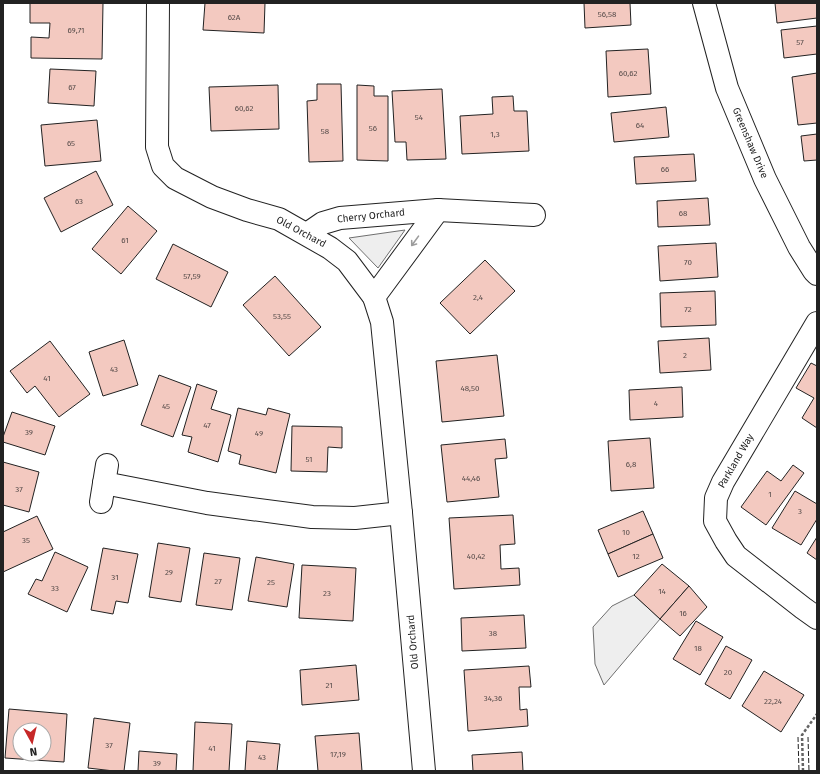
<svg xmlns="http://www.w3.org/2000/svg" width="820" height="774" viewBox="0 0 820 774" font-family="'Fira Sans',sans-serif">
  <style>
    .green { fill: #eee; stroke: #6f6f6f }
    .building { fill: #f3c9c0; stroke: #222; fill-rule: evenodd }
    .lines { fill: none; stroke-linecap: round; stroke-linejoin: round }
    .minor-casing { stroke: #222; stroke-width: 24 }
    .path { stroke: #646464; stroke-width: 2.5; stroke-dasharray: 3 2; stroke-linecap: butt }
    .minor { stroke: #fff; stroke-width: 22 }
    .fence { stroke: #222; stroke-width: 1; stroke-dasharray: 5 2; stroke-linecap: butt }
    .oneway { stroke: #9c9c9c }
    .labels { text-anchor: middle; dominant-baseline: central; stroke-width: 3; stroke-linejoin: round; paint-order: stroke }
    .number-label { font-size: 8px; fill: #564c4a }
    .street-label { font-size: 10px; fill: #222; stroke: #fff }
  </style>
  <rect width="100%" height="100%" fill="#fff"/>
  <g class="green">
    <polygon points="405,230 378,268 349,238"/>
    <polygon points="634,595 660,619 604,685 595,664 593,627 612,606"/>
  </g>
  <g class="building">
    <polygon points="30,3 103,3 102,59 31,58 31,37 49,38 50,23 30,23"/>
    <polygon points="205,3 265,3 264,33 203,30"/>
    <polygon points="584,3 630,3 631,25 585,28"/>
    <polygon points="775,3 817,3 817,18 777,23"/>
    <polygon points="817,26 817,54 784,58 781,30"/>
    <polygon points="648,49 651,94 608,97 606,51"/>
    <polygon points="50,69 96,71 94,106 48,103"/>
    <polygon points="817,73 817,123 798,125 792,77"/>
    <polygon points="317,84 341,84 343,161 309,162 307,101 317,100"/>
    <polygon points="278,85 279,129 211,131 209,87"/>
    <polygon points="357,85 374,86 374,96 388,96 388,161 357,160"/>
    <polygon points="442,89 446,159 407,160 406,142 395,142 392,91"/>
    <polygon points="513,96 514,111 527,111 529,151 462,154 460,116 493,114 492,97"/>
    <polygon points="666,107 669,137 614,142 611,113"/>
    <polygon points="97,120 101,161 45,166 41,125"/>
    <polygon points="817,134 817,160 804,161 801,136"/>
    <polygon points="694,154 696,181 636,184 634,157"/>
    <polygon points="96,171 113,205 61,232 44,198"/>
    <polygon points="708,198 710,225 658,227 657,201"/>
    <polygon points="128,206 157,231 121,274 92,249"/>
    <polygon points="716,243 718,277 660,281 658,246"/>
    <polygon points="173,244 228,272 211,307 156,279"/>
    <polygon points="485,260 515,291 470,334 440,303"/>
    <polygon points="275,276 321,327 289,356 243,305"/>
    <polygon points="715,291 716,325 661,327 660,293"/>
    <polygon points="709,338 711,370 660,373 658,341"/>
    <polygon points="124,340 138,385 103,396 89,352"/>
    <polygon points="50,341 90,394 59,417 35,386 27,393 10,371"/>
    <polygon points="497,355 504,416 442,422 436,361"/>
    <polygon points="811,363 817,366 817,428 802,418 814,398 796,388"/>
    <polygon points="159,375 191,387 173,437 141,425"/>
    <polygon points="197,384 217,391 211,409 231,415 218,462 188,452 192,437 182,435"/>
    <polygon points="682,387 683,417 630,420 629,390"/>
    <polygon points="238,408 266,415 268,408 290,414 276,473 239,464 241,455 228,451"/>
    <polygon points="12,412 55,426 45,455 3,442 3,437"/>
    <polygon points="292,426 342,427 342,448 328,447 327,472 291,471"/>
    <polygon points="650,438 654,488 611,491 608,441"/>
    <polygon points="505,439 507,458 495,459 499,497 447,502 441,445"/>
    <polygon points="3,462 39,472 29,512 3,505"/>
    <polygon points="793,465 804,473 766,525 741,507 767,471 781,481"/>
    <polygon points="795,491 817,504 817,519 801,545 772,528"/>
    <polygon points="643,511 653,534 608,554 598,530"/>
    <polygon points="513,515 515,544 500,545 501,569 519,568 520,585 454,589 449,518"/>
    <polygon points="37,516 53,549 3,572 3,532"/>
    <polygon points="653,534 663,558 618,577 608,554"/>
    <polygon points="817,537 817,560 807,553"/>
    <polygon points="158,543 190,548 181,602 149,597"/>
    <polygon points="103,548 138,554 128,603 116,601 113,614 91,610"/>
    <polygon points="55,552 88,567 67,612 28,594 36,579 42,581"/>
    <polygon points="204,553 240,558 232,610 196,605"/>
    <polygon points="256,557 294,564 287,607 248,601"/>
    <polygon points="662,564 689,586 660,619 634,595"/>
    <polygon points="302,565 356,568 353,621 299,618"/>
    <polygon points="689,586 707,607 680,636 660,619"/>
    <polygon points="524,615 526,648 462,651 461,618"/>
    <polygon points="696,621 723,637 700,675 673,659"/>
    <polygon points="726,646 752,660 730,699 705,684"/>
    <polygon points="356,665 359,700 302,705 300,670"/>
    <polygon points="529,666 531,687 519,687 520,710 527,709 528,726 468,731 464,670"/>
    <polygon points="764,671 804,695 781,732 742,706"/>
    <path d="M9 709 67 714 64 762 5 758ZM20 730H44V754H20Z"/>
    <polygon points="94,718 130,723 124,771 114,771 88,768"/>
    <polygon points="195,722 232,724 229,771 193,771"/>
    <polygon points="359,733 362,771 318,771 315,736"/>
    <polygon points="247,741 280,744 277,771 245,771"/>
    <polygon points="139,751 177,754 176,771 138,771"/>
    <polygon points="522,752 523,771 473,771 472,755"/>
  </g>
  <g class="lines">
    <g class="minor-casing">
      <g id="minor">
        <polyline points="158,3 157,147 163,166 175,178 212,197 247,210 279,219 330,248 347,261 374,297 382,322 401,513 424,771"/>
        <polyline points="704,3 727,88 765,179 799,247 814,271 817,274"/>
        <polyline points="307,234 323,223 340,218 438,210 534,215"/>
        <polyline points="374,297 438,210"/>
        <polyline points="817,323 723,482 716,498 715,521 726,541 736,556 803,608 817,618"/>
        <polyline points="104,483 207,503 312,517 355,518 401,513"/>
        <polyline points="101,502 107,465"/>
      </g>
    </g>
    <polyline class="path" points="803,771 802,735 817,714"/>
    <use href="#minor" class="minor"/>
    <g class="fence">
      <polyline points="798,737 799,771"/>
      <polyline points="808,737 809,771"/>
    </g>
  </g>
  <defs><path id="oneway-shaft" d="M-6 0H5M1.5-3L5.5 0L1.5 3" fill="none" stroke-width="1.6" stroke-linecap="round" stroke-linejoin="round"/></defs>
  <use class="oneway" href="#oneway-shaft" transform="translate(415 241) rotate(126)"/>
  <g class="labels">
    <g class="number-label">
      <text x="607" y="14">56,58</text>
      <text x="234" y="17">62A</text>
      <text x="76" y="30">69,71</text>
      <text x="800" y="42">57</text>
      <text x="628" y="73">60,62</text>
      <text x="72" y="87">67</text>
      <text x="244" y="108">60,62</text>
      <text x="419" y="117">54</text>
      <text x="640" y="125">64</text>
      <text x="373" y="128">56</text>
      <text x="325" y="131">58</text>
      <text x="495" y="134">1,3</text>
      <text x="71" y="143">65</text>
      <text x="665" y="169">66</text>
      <text x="79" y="201">63</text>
      <text x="683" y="213">68</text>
      <text x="125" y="240">61</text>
      <text x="688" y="262">70</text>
      <text x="192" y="276">57,59</text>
      <text x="478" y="297">2,4</text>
      <text x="688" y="309">72</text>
      <text x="282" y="316">53,55</text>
      <text x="685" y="355">2</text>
      <text x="114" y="369">43</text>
      <text x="47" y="378">41</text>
      <text x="470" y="388">48,50</text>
      <text x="656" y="403">4</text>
      <text x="166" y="406">45</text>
      <text x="207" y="425">47</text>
      <text x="29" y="432">39</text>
      <text x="259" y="433">49</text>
      <text x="309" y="459">51</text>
      <text x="631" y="464">6,8</text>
      <text x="471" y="478">44,46</text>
      <text x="19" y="489">37</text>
      <text x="770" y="494">1</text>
      <text x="800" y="511">3</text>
      <text x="626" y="532">10</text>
      <text x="26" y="540">35</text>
      <text x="476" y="556">40,42</text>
      <text x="636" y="556">12</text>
      <text x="169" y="572">29</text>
      <text x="115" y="577">31</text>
      <text x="218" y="581">27</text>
      <text x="271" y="582">25</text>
      <text x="55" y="588">33</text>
      <text x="662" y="591">14</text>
      <text x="327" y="593">23</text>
      <text x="683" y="613">16</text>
      <text x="493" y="633">38</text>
      <text x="698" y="648">18</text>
      <text x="728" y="672">20</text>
      <text x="329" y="685">21</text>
      <text x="493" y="698">34,36</text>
      <text x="773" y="701">22,24</text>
      <text x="109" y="745">37</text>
      <text x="212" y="748">41</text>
      <text x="338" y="754">17,19</text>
      <text x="262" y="757">43</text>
      <text x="157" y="763">39</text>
    </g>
    <g class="street-label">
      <text transform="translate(750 143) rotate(67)">Greenshaw Drive</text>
      <text transform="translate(371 216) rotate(-6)">Cherry Orchard</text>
      <text transform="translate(301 232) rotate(28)">Old Orchard</text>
      <text transform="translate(736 461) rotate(-60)">Parkland Way</text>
      <text transform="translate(413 642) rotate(-95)">Old Orchard</text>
    </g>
  </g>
  <rect width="820" height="774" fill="none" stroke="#222222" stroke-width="8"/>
  <g transform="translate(32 742) rotate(172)"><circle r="19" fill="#ffffff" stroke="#a7a7a7"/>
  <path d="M0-3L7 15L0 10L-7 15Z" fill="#c62828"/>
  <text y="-6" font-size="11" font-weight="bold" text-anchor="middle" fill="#222222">N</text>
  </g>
</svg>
